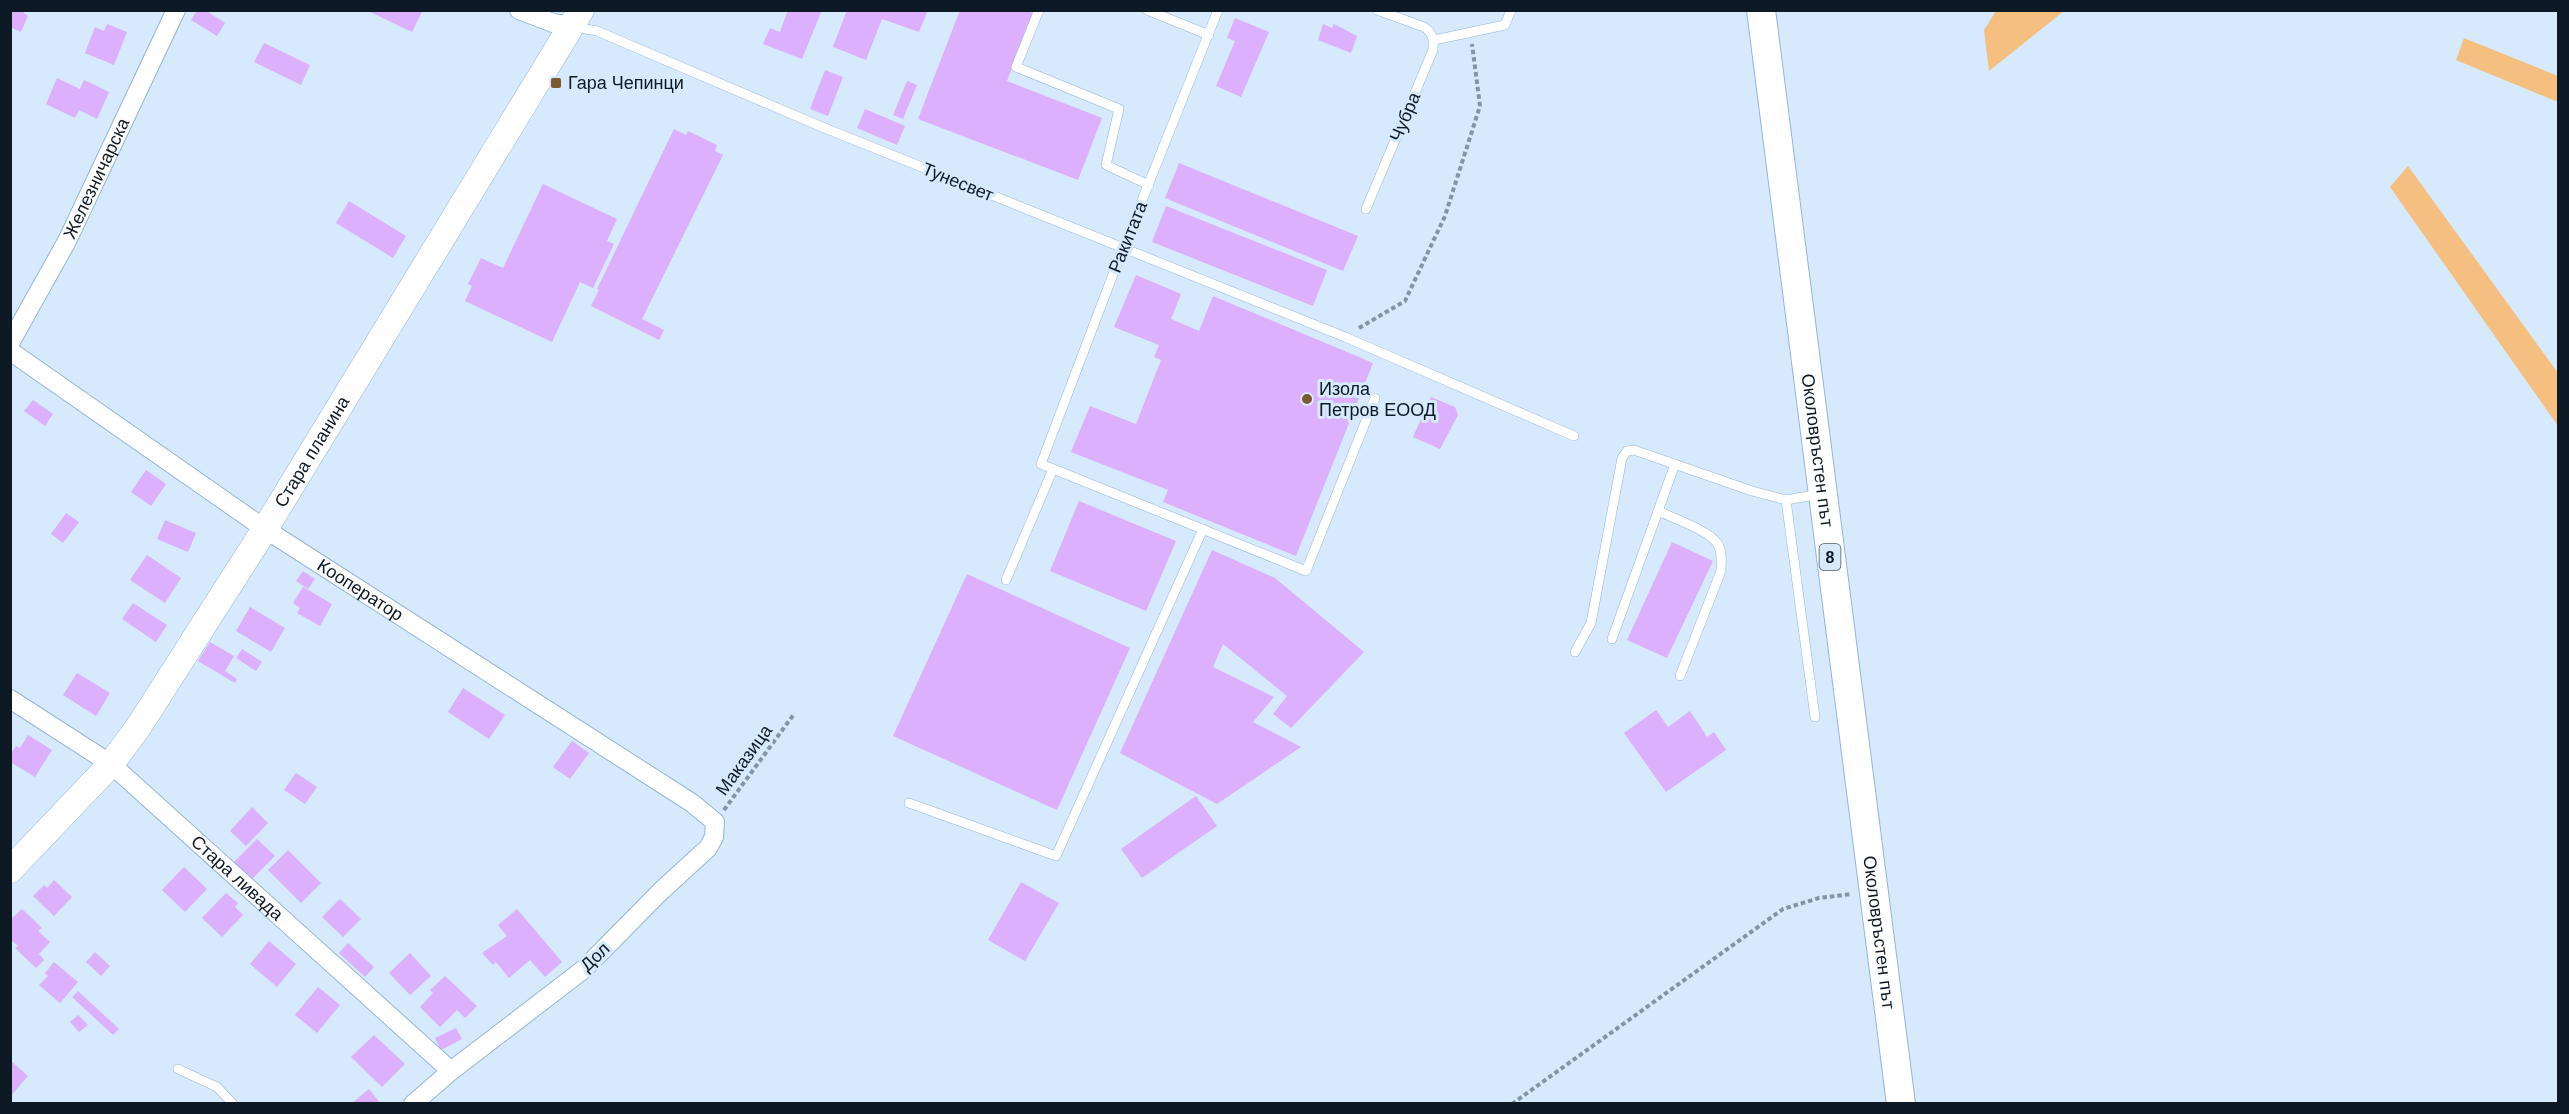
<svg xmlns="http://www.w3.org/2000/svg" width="2569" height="1114" viewBox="0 0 2569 1114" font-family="Arial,sans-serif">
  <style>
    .green { fill: #f5bf7f }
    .building { fill: #dcb0fd }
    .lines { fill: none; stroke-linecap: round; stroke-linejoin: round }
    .lane-casing { stroke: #96b5d6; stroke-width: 10 }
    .street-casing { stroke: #96b5d6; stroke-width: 20 }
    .secondary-casing { stroke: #96b5d6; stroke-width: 27 }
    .primary-casing { stroke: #96b5d6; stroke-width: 30 }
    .path { stroke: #8394a4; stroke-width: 4; stroke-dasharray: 4.5 3; stroke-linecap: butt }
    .lane { stroke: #fff; stroke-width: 9 }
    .street { stroke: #fff; stroke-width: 18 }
    .secondary { stroke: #fff; stroke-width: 26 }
    .primary { stroke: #fff; stroke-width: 28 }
    .poi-dot { fill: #7b5931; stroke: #d6e9fd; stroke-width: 2 }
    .labels { text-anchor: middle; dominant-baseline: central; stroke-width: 6; stroke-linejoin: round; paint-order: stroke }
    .shield { fill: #d6e9fd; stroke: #495766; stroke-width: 1.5 }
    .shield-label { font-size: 16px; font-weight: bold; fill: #0d1925 }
    .poi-label { font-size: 18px; fill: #0d1925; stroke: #d6e9fd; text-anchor: start }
    .street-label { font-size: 18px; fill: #0d1925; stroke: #d6e9fd }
  </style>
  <rect width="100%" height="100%" fill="#d6e9fd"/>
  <g class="green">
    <polygon points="1996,11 1996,10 2064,11 1989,71 1984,30"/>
    <polygon points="2464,38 2558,76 2558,102 2456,60"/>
    <polygon points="2408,166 2558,373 2558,426 2390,187"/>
  </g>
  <g class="building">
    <polygon points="10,10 25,10 24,13 28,16 21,32 10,27"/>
    <polygon points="197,10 205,10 225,23 217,36 191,20"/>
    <polygon points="366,10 423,10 412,32"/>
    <polygon points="788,10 822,10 802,59 763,44 770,28 780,32"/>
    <polygon points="847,10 928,10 919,32 882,19 866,60 833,47"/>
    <polygon points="960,10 1026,10 1033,13 1007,81 1102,118 1078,180 918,119"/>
    <polygon points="1235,18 1269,32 1241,97 1216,86 1235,41 1227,38"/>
    <polygon points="107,24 127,32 114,65 85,53 95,27 104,31"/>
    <polygon points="1323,24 1332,28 1334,24 1357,36 1351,53 1318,40"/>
    <polygon points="264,43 310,65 301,85 254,62"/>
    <polygon points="825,70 843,77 828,116 810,109"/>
    <polygon points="57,78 80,89 84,80 109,92 97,119 79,110 75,118 46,104"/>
    <polygon points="907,81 917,85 903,119 893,115"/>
    <polygon points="865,109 905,126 897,145 857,128"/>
    <polygon points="674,129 686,135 688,131 717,145 715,151 723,155 642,319 664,330 659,340 591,306 599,290 597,289"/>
    <polygon points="1179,163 1358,236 1343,271 1165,198"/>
    <polygon points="543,184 617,219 607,241 614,244 593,288 580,282 552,342 465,301 472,286 468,284 481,258 503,268"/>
    <polygon points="349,201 406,236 393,258 336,223"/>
    <polygon points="1166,206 1327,270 1313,306 1152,242"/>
    <polygon points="1136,275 1181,294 1171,319 1199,331 1213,296 1373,363 1296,556 1163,502 1168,490 1071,452 1090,406 1136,424 1161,360 1154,357 1159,345 1114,327"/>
    <polygon points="1431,397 1455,407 1458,415 1440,449 1413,437"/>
    <polygon points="33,400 53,414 45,426 24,411"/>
    <polygon points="146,470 166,484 151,506 131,492"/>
    <polygon points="1079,501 1176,541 1146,611 1050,571"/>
    <polygon points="66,513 79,522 63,543 51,534"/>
    <polygon points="165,520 196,533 188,552 157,539"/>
    <polygon points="1672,542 1713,561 1667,658 1627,640"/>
    <polygon points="1212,550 1275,578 1364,652 1291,728 1273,714 1287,696 1223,644 1213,667 1274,697 1253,722 1301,747 1217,804 1120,753"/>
    <polygon points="147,555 181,578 165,603 130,580"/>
    <polygon points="303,571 315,579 308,589 296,581"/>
    <polygon points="967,574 1130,648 1057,810 893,736"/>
    <polygon points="303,587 332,604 320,626 297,613 300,608 293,603"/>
    <polygon points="133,603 167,625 156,642 122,619"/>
    <polygon points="250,607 285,628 271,652 236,631"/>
    <polygon points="210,642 234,656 225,671 237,679 235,683 198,661"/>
    <polygon points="242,649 262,662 256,671 236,658"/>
    <polygon points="77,673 110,693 96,716 63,695"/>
    <polygon points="463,688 505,715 489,739 448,712"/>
    <polygon points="1656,710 1668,727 1690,711 1707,737 1714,732 1726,750 1666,792 1624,733"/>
    <polygon points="28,735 52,750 35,777 10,762 10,755 16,746 20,748"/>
    <polygon points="572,741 589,753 570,779 553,767"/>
    <polygon points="296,773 317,787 305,804 284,790"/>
    <polygon points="1196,796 1217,826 1142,878 1121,849"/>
    <polygon points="252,807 268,823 246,846 230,831"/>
    <polygon points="257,839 275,856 252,879 234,862"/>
    <polygon points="288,850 321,883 301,903 268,870"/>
    <polygon points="184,867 207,889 185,912 162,890"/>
    <polygon points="54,880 72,897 54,916 33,896 44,885 47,888"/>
    <polygon points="1021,882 1059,903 1025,961 988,940"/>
    <polygon points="226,893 238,903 235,907 243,915 222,937 202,918"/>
    <polygon points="340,899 361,919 343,937 322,917"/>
    <polygon points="22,909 42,928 38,931 50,942 39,954 44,960 36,968 15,948 18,946 10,939 10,920"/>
    <polygon points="517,909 562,962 545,977 530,960 509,978 496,962 493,965 482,953 507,936 498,925"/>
    <polygon points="269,941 296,964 277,987 250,964"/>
    <polygon points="348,943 374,967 365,977 339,953"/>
    <polygon points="95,952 110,966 101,976 86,962"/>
    <polygon points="410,953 431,976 410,995 389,973"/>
    <polygon points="54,962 78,982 60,1003 39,985 48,976 45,973"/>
    <polygon points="445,976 477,1006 465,1018 457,1010 440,1027 420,1007 433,993 430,990"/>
    <polygon points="318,987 340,1005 317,1033 295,1015"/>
    <polygon points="78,991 119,1029 113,1035 72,997"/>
    <polygon points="78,1015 88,1025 79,1032 70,1022"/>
    <polygon points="456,1028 462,1039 441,1050 435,1038"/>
    <polygon points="374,1035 405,1064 382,1087 351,1057"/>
    <polygon points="10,1060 28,1076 10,1097"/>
    <polygon points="369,1089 381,1104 351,1104"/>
  </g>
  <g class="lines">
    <g class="lane-casing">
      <g id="lane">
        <polyline points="1039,10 1016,67 1119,109 1106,165 1149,185"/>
        <polyline points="1147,10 1209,35"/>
        <polyline points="1218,10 1123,248 1041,464 1306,571 1375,398"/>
        <polyline points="574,27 597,31 822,127 1345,337 1574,436"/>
        <polyline points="1434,40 1505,25 1511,10"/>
        <path d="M1366 209 1433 50C1434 40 1433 33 1424 27L1377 10"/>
        <polyline points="1786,500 1815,717"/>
        <path d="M1658 511C1673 518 1708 530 1717 543 1723 551 1721 563 1721 571L1680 676"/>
        <polyline points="1006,580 1053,469"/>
        <polyline points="1612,639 1675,464"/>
        <polyline points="1575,652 1591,623 1622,458 1627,451 1634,450 1752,491 1786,500 1820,494"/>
        <polyline points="909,803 1056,856 1203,529"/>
        <polyline points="178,1069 217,1087 233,1104"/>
      </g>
    </g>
    <g class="street-casing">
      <g id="street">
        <polyline points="519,10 553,23 572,26"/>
        <path id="s1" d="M10 343 67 241 176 10"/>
        <path id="s2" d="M10 351 265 529 692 803 715 822 714 837 708 848 661 891 584 969 451 1071 413 1104"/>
        <path id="s3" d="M10 699 111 764 451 1071"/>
      </g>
    </g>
    <g class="secondary-casing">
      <g id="secondary">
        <path id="s4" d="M10 870 111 764 139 726 265 529 581 10"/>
      </g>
    </g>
    <g class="primary-casing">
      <g id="primary">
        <path id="s5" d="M1761 10 1901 1104"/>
      </g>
    </g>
    <g class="path">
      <polyline points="1359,328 1405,301 1445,216 1480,106 1472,44"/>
      <polyline points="724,810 794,714"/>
      <polyline points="1512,1104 1783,909 1819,898 1852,894"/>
    </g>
    <use href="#lane" class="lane"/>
    <use href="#street" class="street"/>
    <use href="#secondary" class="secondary"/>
    <use href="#primary" class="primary"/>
  </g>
  <g class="poi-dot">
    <rect x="550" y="77" width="12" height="12" rx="3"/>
    <circle cx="1307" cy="399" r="6"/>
  </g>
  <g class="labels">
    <rect class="shield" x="1819.5" y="544" width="21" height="26" rx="4.5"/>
    <g class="shield-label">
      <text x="1830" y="557">8</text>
    </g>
    <g class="poi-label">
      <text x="568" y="83">Гара Чепинци</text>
      <text x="1319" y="389">Изола<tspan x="1319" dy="21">Петров ЕООД</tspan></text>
    </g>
    <g class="street-label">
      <text transform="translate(1405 117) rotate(-67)">Чубра</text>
      <text stroke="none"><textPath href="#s1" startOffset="186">Железничарска</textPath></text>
      <text transform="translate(958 182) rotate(22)">Тунесвет</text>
      <text transform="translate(1128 237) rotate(-68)">Ракитата</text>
      <text stroke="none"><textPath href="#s5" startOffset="444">Околовръстен път</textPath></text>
      <text stroke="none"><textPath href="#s4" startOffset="518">Стара планина</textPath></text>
      <text stroke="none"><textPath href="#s2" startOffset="424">Кооператор</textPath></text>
      <text transform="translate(744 760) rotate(-54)">Маказица</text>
      <text stroke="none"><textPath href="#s3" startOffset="290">Стара ливада</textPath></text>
      <text stroke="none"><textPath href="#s5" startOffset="930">Околовръстен път</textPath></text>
      <text transform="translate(595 957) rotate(-44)">Дол</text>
    </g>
  </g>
  <rect width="2569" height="1114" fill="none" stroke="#0d1925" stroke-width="24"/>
</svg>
